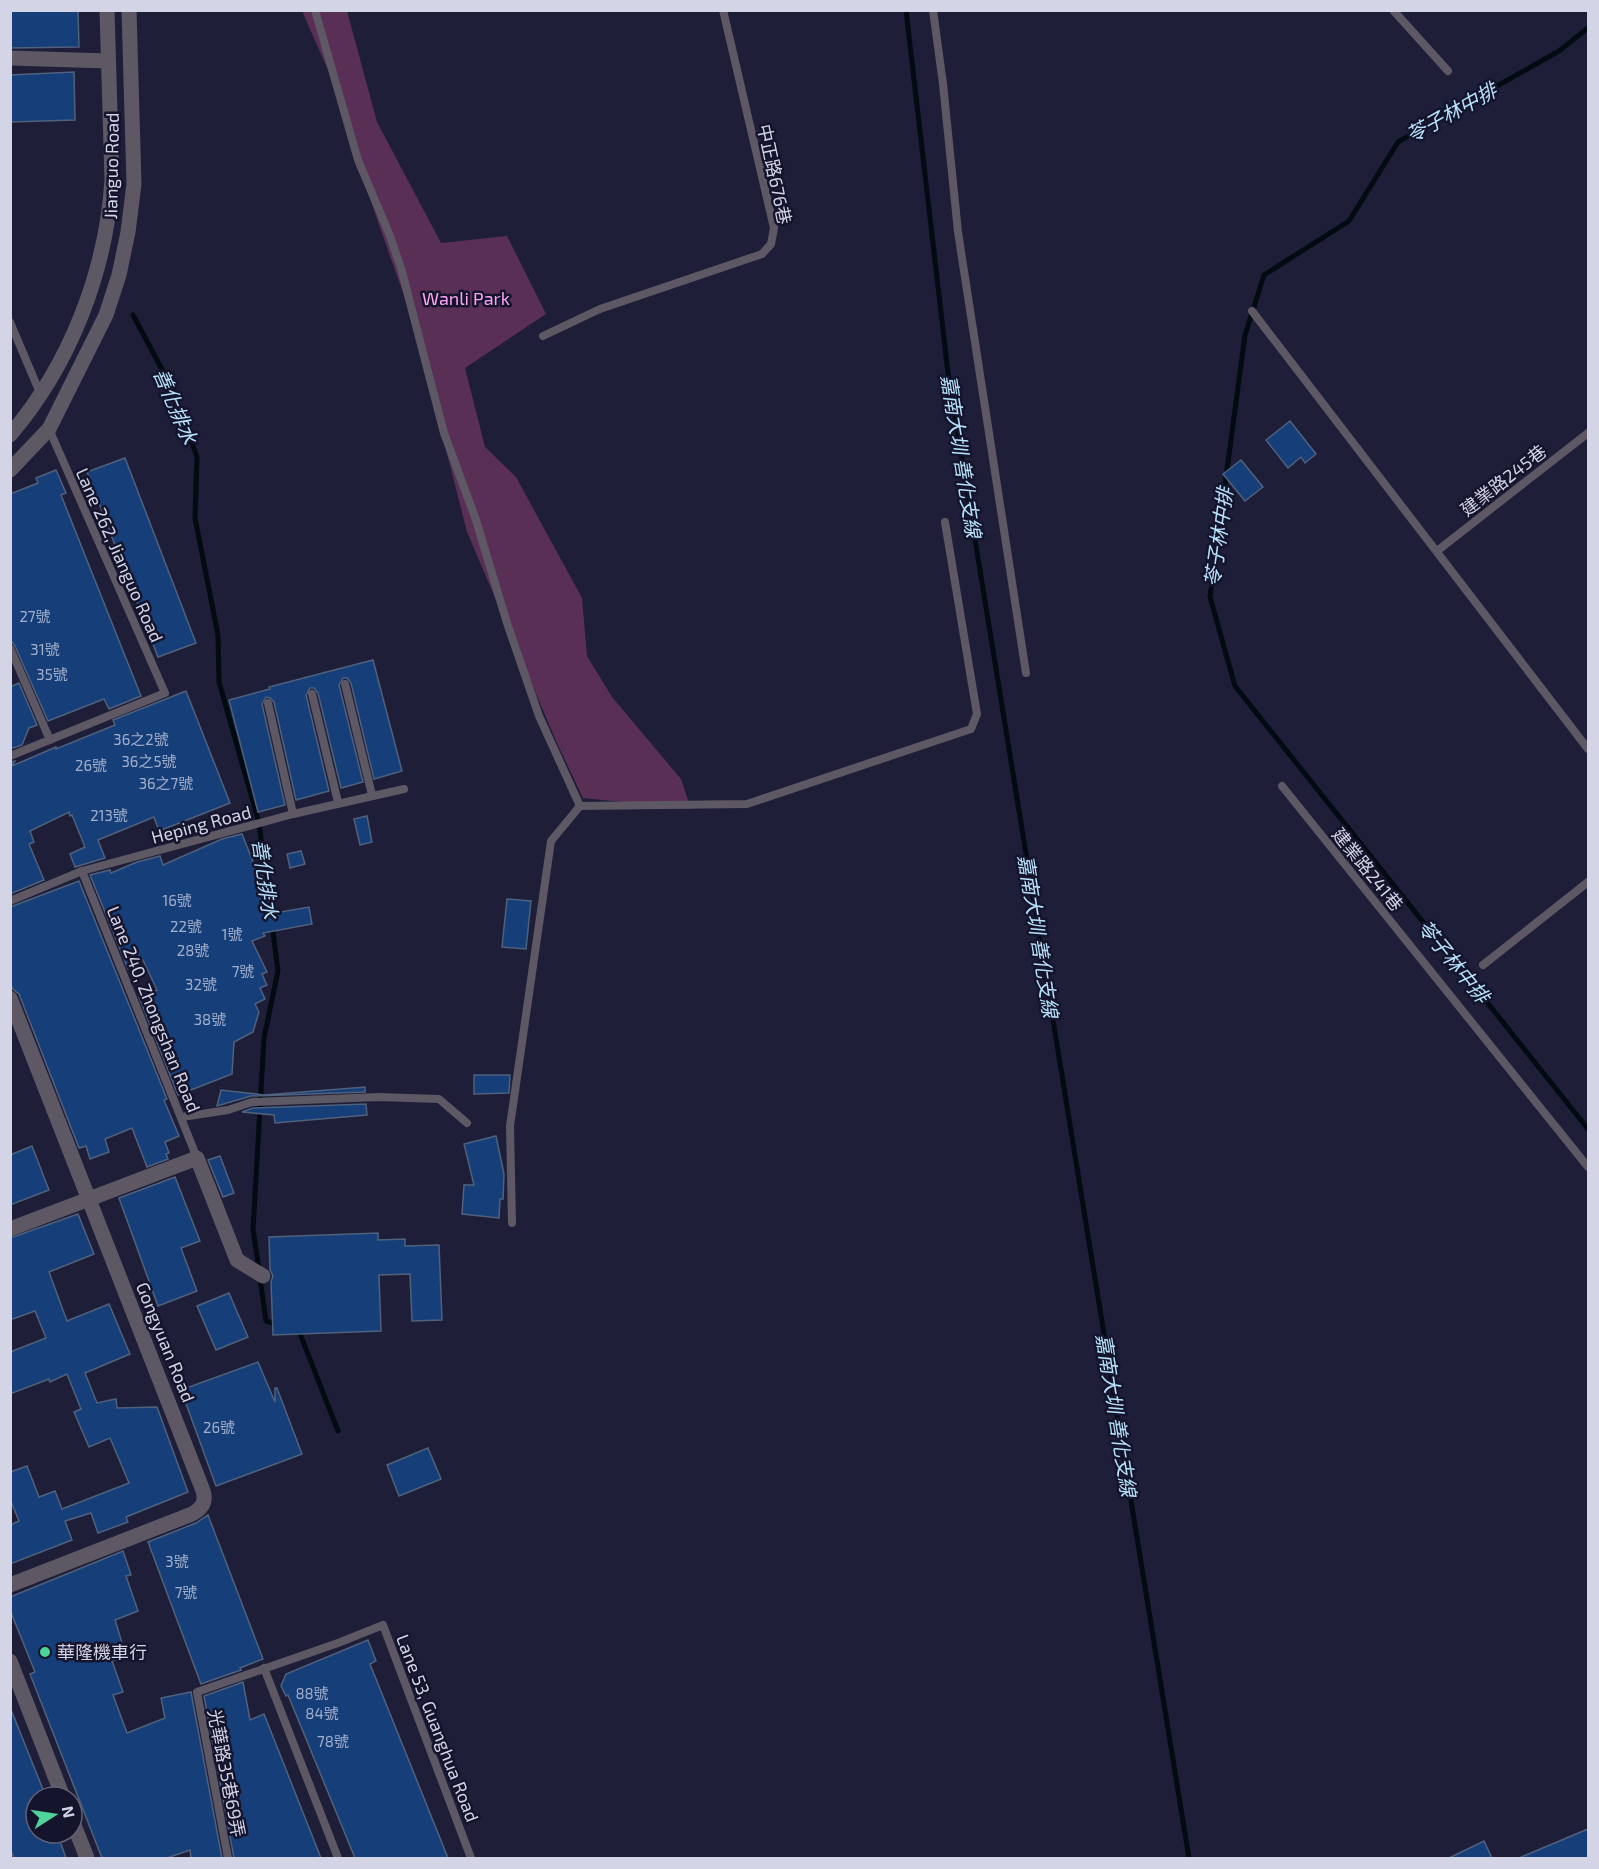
<svg xmlns="http://www.w3.org/2000/svg" width="1599" height="1869" viewBox="0 0 1599 1869" font-family="'Exo 2','Noto Sans TC',sans-serif">
  <style>
    .green { fill: #5a2f55 }
    .lines { fill: none; stroke-linecap: round; stroke-linejoin: round }
    .stream { stroke: #020b11; stroke-width: 5 }
    .building { fill: #163f7a; stroke: #4f617c; stroke-width: 1.5 }
    .service { stroke: #5e5865; stroke-width: 8 }
    .minor { stroke: #5e5865; stroke-width: 15 }
    .tertiary { stroke: #5e5865; stroke-width: 15 }
    .poi-dot { fill: #50d398; stroke: #15142d; stroke-width: 2 }
    .labels { text-anchor: middle; dominant-baseline: central; stroke-width: 5; stroke-linejoin: round; paint-order: stroke }
    .number-label { font-size: 15px; fill: #a4afcb }
    .street-label { font-size: 18px; fill: #d3d4e6; stroke: #15142d }
    .park-label { font-size: 18px; fill: #fca4f0; stroke: #15142d }
    .poi-label { font-size: 18px; fill: #d3d4e6; stroke: #15142d; text-anchor: start }
    .water-label { font-size: 20px; font-style: italic; fill: #b7e2fb; stroke: #15142d }
  </style>
  <rect width="100%" height="100%" fill="#1e1e38"/>
  <polygon class="green" points="302,11 347,11 377,122 441,243 507,236 546,314 465,368 485,447 516,477 582,598 587,656 612,697 681,779 691,809 583,798 557,743 467,532 414,324 377,219 332,79"/>
  <g class="lines">
    <g class="stream">
      <polyline points="906,10 948,373 1189,1858"/>
      <polyline points="1588,28 1559,51 1398,142 1349,221 1264,275 1245,335 1210,597 1235,686 1588,1129"/>
      <polyline points="133,315 173,390 197,457 195,518 218,635 219,682 259,823 268,894"/>
      <polyline points="259,1269 253,1230 264,1038 278,971 272,924"/>
      <polyline points="260,1278 266,1321 279,1325"/>
      <polyline points="297,1331 299,1331 338,1431"/>
    </g>
  </g>
  <g class="building">
    <polygon points="10,10 78,10 79,47 10,48"/>
    <polygon points="74,72 75,120 10,122 10,75"/>
    <polygon points="1290,421 1316,454 1305,463 1301,457 1288,468 1266,440"/>
    <polygon points="125,458 196,643 158,657 87,472"/>
    <polygon points="1241,460 1263,487 1245,501 1223,474"/>
    <polygon points="56,470 66,493 61,495 141,696 109,709 104,699 48,721 15,646 10,639 10,494 38,483 36,478"/>
    <polygon points="373,660 402,771 374,779 351,683 347,678 343,678 339,685 363,782 341,788 318,693 314,688 310,688 306,695 329,791 296,800 274,702 270,698 266,697 262,704 285,805 258,812 229,700 270,689 269,687"/>
    <polygon points="19,683 37,725 29,728 22,745 10,749 10,687"/>
    <polygon points="186,691 230,803 159,831 154,817 98,840 105,858 75,867 70,854 85,847 72,815 70,816 69,812 30,831 34,842 29,844 44,880 10,894 10,762 15,761 12,766 56,747 56,749 115,725 113,720"/>
    <polygon points="367,816 372,842 360,845 354,819"/>
    <polygon points="242,834 259,877 263,876 275,913 309,907 312,924 263,933 265,936 252,941 267,972 262,974 267,985 260,988 265,999 255,1004 259,1012 253,1032 234,1042 232,1074 178,1095 139,997 157,990 143,960 128,969 90,875 110,870 111,873 137,862 160,856 163,865 222,839"/>
    <polygon points="301,851 305,864 290,868 287,854"/>
    <polygon points="79,881 167,1099 164,1100 179,1136 165,1142 169,1153 166,1154 168,1159 147,1167 132,1128 105,1139 109,1152 90,1159 86,1146 79,1148 19,994 13,989 10,983 10,907"/>
    <polygon points="507,899 531,901 526,949 502,947"/>
    <polygon points="474,1075 510,1075 509,1093 474,1094"/>
    <polygon points="365,1087 365,1092 251,1096 217,1106 221,1090 264,1095"/>
    <polygon points="366,1104 367,1115 275,1123 274,1115 242,1112 253,1108"/>
    <polygon points="496,1136 504,1174 503,1199 500,1199 499,1218 462,1214 464,1185 474,1185 464,1144"/>
    <polygon points="32,1146 49,1190 10,1205 10,1155"/>
    <polygon points="220,1156 234,1193 223,1197 208,1160"/>
    <polygon points="175,1177 200,1241 181,1248 197,1291 158,1306 119,1198"/>
    <polygon points="78,1214 94,1254 49,1272 67,1321 109,1304 130,1354 85,1373 97,1403 116,1399 117,1408 157,1407 188,1492 126,1517 128,1522 98,1533 91,1513 65,1521 72,1540 10,1564 10,1525 19,1521 10,1499 10,1472 27,1466 39,1497 55,1491 62,1509 129,1483 110,1438 89,1447 74,1412 81,1409 67,1374 50,1382 49,1379 10,1394 10,1352 46,1338 35,1311 10,1320 10,1238"/>
    <polygon points="378,1233 378,1240 405,1239 405,1246 439,1245 442,1320 412,1321 410,1274 379,1275 381,1331 273,1335 271,1282 273,1276 270,1270 269,1237"/>
    <polygon points="229,1293 248,1337 216,1350 197,1306"/>
    <polygon points="258,1362 275,1402 275,1388 277,1388 302,1454 216,1486 181,1390"/>
    <polygon points="428,1448 441,1479 399,1496 387,1465"/>
    <polygon points="208,1515 263,1659 240,1668 241,1670 201,1684 148,1542 196,1523"/>
    <polygon points="123,1551 131,1575 126,1576 138,1611 115,1620 126,1656 112,1661 123,1692 113,1695 127,1733 165,1718 161,1698 191,1692 222,1858 191,1858 190,1850 167,1858 102,1858 30,1674 35,1672 10,1610 10,1597"/>
    <polygon points="368,1640 376,1661 370,1664 448,1858 355,1858 288,1695 286,1696 281,1686 286,1674"/>
    <polygon points="243,1682 250,1720 264,1714 321,1858 234,1858 204,1696"/>
    <polygon points="10,1707 46,1797 36,1797 36,1833 57,1833 66,1858 14,1858 10,1848"/>
    <polygon points="1588,1829 1588,1858 1519,1858"/>
    <polygon points="1484,1841 1492,1858 1449,1858"/>
  </g>
  <g class="lines">
    <g class="service">
      <polyline points="315,10 358,160 390,236 401,268 444,433 476,520 507,623 539,716 580,806 747,804 971,729 977,714 945,522"/>
      <polyline points="933,10 943,84 958,232 1026,673"/>
      <polyline points="1393,10 1448,71"/>
      <polyline points="1252,311 1588,749"/>
      <polyline points="10,322 40,393"/>
      <polyline points="543,336 600,309 762,254 771,244 774,228 723,10"/>
      <polyline points="1437,551 1588,433"/>
      <polyline points="10,648 50,740"/>
      <polyline points="345,684 372,795"/>
      <polyline points="312,694 338,802"/>
      <polyline points="268,703 293,814"/>
      <polyline points="10,756 165,693 49,429"/>
      <polyline points="1282,786 1588,1167"/>
      <polyline points="82,871 197,1158"/>
      <polyline points="10,901 82,871 293,814 404,789"/>
      <polyline points="1483,965 1588,882"/>
      <polyline points="182,1117 228,1110 252,1102 379,1097 439,1099 467,1123"/>
      <polyline points="512,1223 510,1126 551,841 580,806"/>
      <polyline points="264,1668 338,1858"/>
      <polyline points="228,1858 197,1692 338,1643 383,1625 471,1858"/>
    </g>
    <g class="minor">
      <polyline points="10,58 108,61"/>
      <path d="M10 998 202 1488C207 1500 203 1508 192 1514L10 1585"/>
      <polyline points="10,1229 197,1158 237,1260 263,1276"/>
      <polyline points="10,1661 63,1797"/>
      <polyline points="72,1820 87,1858"/>
    </g>
    <g class="tertiary">
      <path d="M10 435C70 365 106 272 112 180L107 10"/>
      <polyline points="10,470 49,429 106,315 119,275 128,232 134,184 129,10"/>
    </g>
  </g>
  <circle class="poi-dot" cx="45" cy="1652" r="6"/>
  <g class="labels">
    <g class="number-label">
      <text x="35" y="616">27號</text>
      <text x="45" y="649">31號</text>
      <text x="52" y="674">35號</text>
      <text x="141" y="739">36之2號</text>
      <text x="149" y="761">36之5號</text>
      <text x="91" y="765">26號</text>
      <text x="166" y="783">36之7號</text>
      <text x="109" y="815">213號</text>
      <text x="177" y="900">16號</text>
      <text x="186" y="926">22號</text>
      <text x="232" y="934">1號</text>
      <text x="193" y="950">28號</text>
      <text x="243" y="971">7號</text>
      <text x="201" y="984">32號</text>
      <text x="210" y="1019">38號</text>
      <text x="219" y="1427">26號</text>
      <text x="177" y="1561">3號</text>
      <text x="186" y="1592">7號</text>
      <text x="312" y="1693">88號</text>
      <text x="322" y="1713">84號</text>
      <text x="333" y="1741">78號</text>
    </g>
    <g class="street-label">
      <text transform="translate(111 166) rotate(-89)">Jianguo Road</text>
      <text transform="translate(775 174) rotate(78)">中正路676巷</text>
      <text transform="translate(1503 480) rotate(-38)">建業路245巷</text>
      <text transform="translate(120 555) rotate(66)">Lane 262, Jianguo Road</text>
      <text transform="translate(201 824) rotate(-15)">Heping Road</text>
      <text transform="translate(1368 869) rotate(51)">建業路241巷</text>
      <text transform="translate(154 1009) rotate(68)">Lane 240, Zhongshan Road</text>
      <text transform="translate(166 1342) rotate(68)">Gongyuan Road</text>
      <text transform="translate(438 1728) rotate(69)">Lane 53, Guanghua Road</text>
      <text transform="translate(227 1773) rotate(79)">光華路35巷69弄</text>
    </g>
    <g class="park-label">
      <text x="466" y="298">Wanli Park</text>
    </g>
    <g class="poi-label">
      <text x="57" y="1652">華隆機車行</text>
    </g>
    <g class="water-label">
      <text transform="translate(1451 112) rotate(-29)">苓子林中排</text>
      <text transform="translate(176 406) rotate(67)">善化排水</text>
      <text transform="translate(962 456) rotate(81)">嘉南大圳 善化支線</text>
      <text transform="translate(1218 537) rotate(-82)">苓子林中排</text>
      <text transform="translate(266 879) rotate(82)">善化排水</text>
      <text transform="translate(1039 936) rotate(81)">嘉南大圳 善化支線</text>
      <text transform="translate(1454 961) rotate(51)">苓子林中排</text>
      <text transform="translate(1117 1415) rotate(81)">嘉南大圳 善化支線</text>
    </g>
  </g>
  <rect width="1599" height="1869" fill="none" stroke="#d3d4e6" stroke-width="24"/>
  <g transform="translate(54 1815) rotate(78)"><circle r="28" fill="#15142d" stroke="#616177" stroke-width="1.5"/>
  <path d="M0-4.5L10 22L0 15L-10 22Z" fill="#50d398"/>
  <text y="-9" font-size="16" font-weight="bold" text-anchor="middle" fill="#d3d4e6">N</text>
  </g>
</svg>
